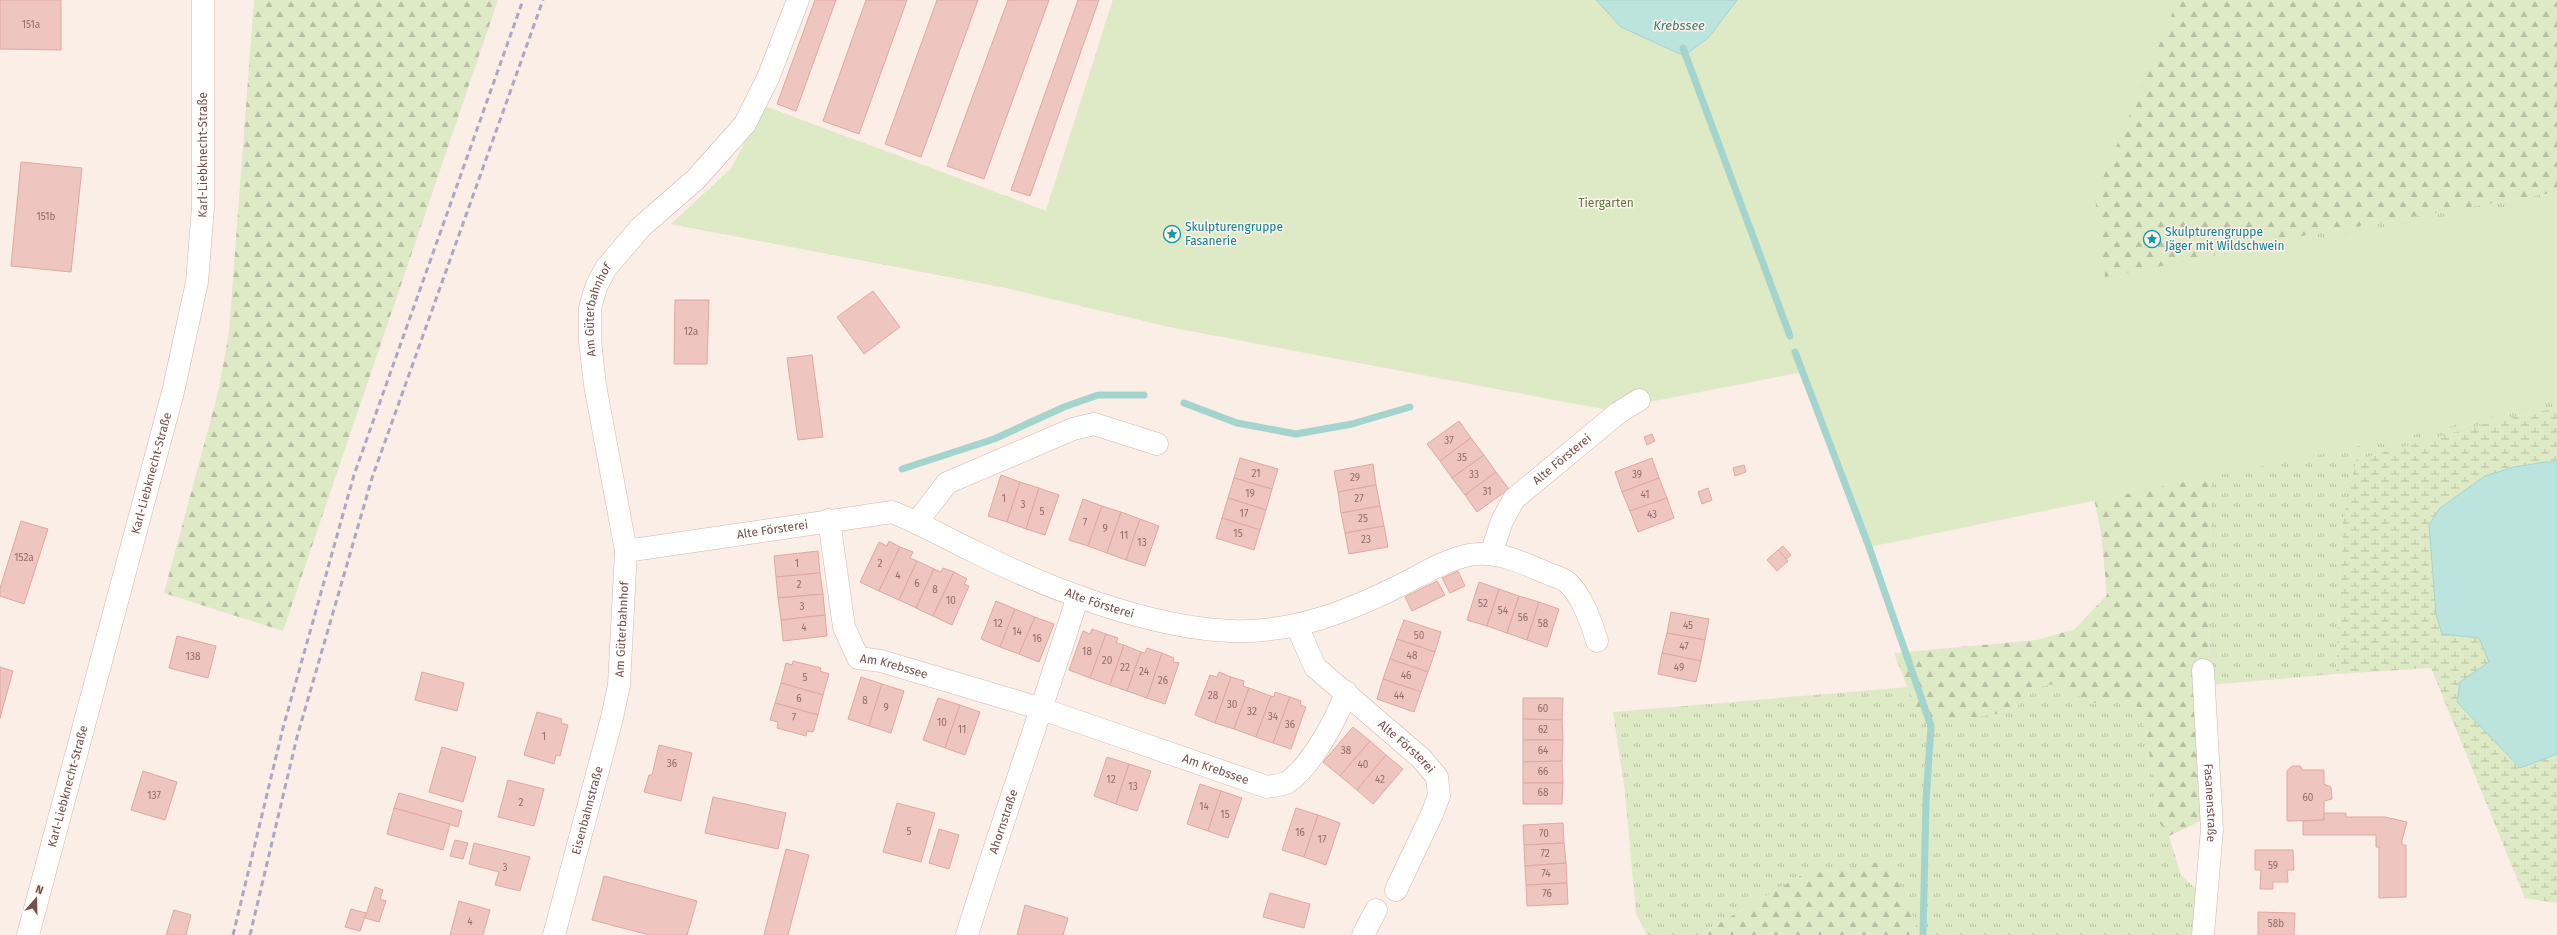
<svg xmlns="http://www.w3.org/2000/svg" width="2557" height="935" viewBox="0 0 2557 935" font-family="'Fira Sans',sans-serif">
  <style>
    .grass { fill: url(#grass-tufts) }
    .forest { fill: url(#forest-firs) }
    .wetland { fill: url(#wetland-marsh) }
    .park { fill: #dee9c6 }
    .water { fill: #bce4de; stroke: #a3d5ce }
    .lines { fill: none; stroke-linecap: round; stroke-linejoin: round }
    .stream { stroke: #a3d5ce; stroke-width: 7 }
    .building { fill: #efc5c0; stroke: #e1a7a1 }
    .minor-casing { stroke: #cfb5b1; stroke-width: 23 }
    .minor { stroke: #fff; stroke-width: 22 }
    .rail { stroke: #ada6c5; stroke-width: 3; stroke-dasharray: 6 4; stroke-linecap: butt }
    .labels { text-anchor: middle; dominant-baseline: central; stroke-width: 3; stroke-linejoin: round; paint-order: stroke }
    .number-label { font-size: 10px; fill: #936c6a }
    .street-label { font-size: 12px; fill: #744f4d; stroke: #fef3ee }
    .park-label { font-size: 12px; fill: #5f7442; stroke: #fef3ee }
    .culture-label { font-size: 12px; fill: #0d838f; stroke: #fef3ee; text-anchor: start }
    .water-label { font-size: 13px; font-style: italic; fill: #417871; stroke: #fef3ee }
  </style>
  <defs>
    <pattern id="grass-tufts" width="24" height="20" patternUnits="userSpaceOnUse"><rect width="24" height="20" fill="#dee9c6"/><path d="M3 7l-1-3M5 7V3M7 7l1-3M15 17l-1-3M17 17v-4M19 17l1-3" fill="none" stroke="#b9bfa3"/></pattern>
    <pattern id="forest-firs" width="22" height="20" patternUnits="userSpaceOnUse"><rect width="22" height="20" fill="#dee9c6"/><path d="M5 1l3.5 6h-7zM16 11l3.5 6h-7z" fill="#b9bfa3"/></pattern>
    <pattern id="wetland-marsh" width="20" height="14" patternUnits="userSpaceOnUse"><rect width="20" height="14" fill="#dee9c6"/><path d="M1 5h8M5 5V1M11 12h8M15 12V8" fill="none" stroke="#b9bfa3"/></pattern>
  </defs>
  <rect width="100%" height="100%" fill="#fbeee7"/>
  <g class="grass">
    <polygon points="2557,192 2557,408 2495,421 2343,522 2336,674 2208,685 2215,251"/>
    <polygon points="2060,683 2091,704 2120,697 2136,705 2147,735 2157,819 2169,836 2181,875 2198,891 2194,935 1921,935 1889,860 1800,876 1699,935 1647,935 1636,914 1625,792 1613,712 1909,687 1920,720 2011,712 2037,687"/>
  </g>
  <g class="forest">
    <polygon points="254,0 498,0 283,631 164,593 219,389 229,332"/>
    <polygon points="1113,0 2557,0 2557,192 2215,251 2208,685 2213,815 2169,836 2157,819 2147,735 2136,705 2120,697 2091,704 2060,683 2037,687 2011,712 1954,720 1920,720 1894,653 2037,640 2075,629 2107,595 2101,533 2068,368 1174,328 1002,287 671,224 731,169 764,106 1046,211"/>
    <polygon points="1889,860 1921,935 1699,935 1800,876"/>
  </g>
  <polygon class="wetland" points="2557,408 2557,462 2514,467 2485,476 2440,508 2429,525 2436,614 2442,634 2479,638 2489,662 2460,682 2496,743 2520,768 2557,754 2557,903 2525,898 2431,668 2336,674 2343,522 2356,460 2495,421"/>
  <polygon class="park" points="1113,0 2178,0 2095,197 2105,277 2233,252 2557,198 2557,401 2413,435 1869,547 1803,372 1608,410 1174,328 1002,287 671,224 731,169 764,106 1046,211"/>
  <g class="water">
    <polygon points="1596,0 1737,0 1709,37 1684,56 1621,27"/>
    <polygon points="2546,462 2557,462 2557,754 2520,768 2457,702 2460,682 2489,662 2479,638 2442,634 2436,614 2429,525 2440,508 2485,476 2514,467"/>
  </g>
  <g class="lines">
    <g class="stream">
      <polyline points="1683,48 1790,336"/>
      <polyline points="1795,352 1869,547 1931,726 1926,801 1923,935"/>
      <polyline points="1184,403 1237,423 1296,434 1352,424 1410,407"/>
      <polyline points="902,469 994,439 1064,407 1098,395 1144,395"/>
    </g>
  </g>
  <g class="building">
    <polygon points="0,0 61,0 61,50 0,49"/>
    <polygon points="815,0 836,0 796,111 777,104"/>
    <polygon points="866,0 907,0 859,134 823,121"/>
    <polygon points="937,0 978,0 921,157 885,144"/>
    <polygon points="1008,0 1049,0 984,179 947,166"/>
    <polygon points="1078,0 1099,0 1030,196 1011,190"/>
    <polygon points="21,162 82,168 71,272 11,266"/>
    <polygon points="873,291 900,327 864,354 837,317"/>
    <polygon points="675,300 709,300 707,364 674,364"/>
    <polygon points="812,355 823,437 798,440 787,358"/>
    <polygon points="1459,421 1471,438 1440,461 1427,444"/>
    <polygon points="1652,434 1655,441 1647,445 1644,437"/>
    <polygon points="1471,438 1484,455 1452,478 1440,461"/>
    <polygon points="1484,455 1496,472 1465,495 1452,478"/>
    <polygon points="1240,458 1278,469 1272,489 1234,478"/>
    <polygon points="1652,458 1659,478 1622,492 1615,472"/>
    <polygon points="1373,464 1376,485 1338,492 1334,471"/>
    <polygon points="1744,465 1746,472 1735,476 1733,468"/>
    <polygon points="1496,472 1509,489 1477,512 1465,495"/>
    <polygon points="1001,475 1020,482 1007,522 988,516"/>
    <polygon points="1234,478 1272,489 1266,510 1228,498"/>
    <polygon points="1659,478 1667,498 1630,511 1622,492"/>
    <polygon points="1020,482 1039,488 1026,529 1007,522"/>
    <polygon points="1376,485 1380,506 1341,513 1338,492"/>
    <polygon points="1039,488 1059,495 1045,535 1026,529"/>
    <polygon points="1708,488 1712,500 1702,504 1698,492"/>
    <polygon points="1228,498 1266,510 1260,530 1222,518"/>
    <polygon points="1667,498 1674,518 1638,532 1630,511"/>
    <polygon points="1083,499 1102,506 1088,546 1069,540"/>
    <polygon points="1102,506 1121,512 1107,553 1088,546"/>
    <polygon points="1380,506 1384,526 1345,533 1341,513"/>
    <polygon points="1121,512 1140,519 1126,560 1107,553"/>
    <polygon points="1222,518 1260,530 1254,550 1216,538"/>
    <polygon points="1140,519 1159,526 1145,566 1126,560"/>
    <polygon points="21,521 48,529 24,604 0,596 0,588"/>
    <polygon points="1384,526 1388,547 1349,554 1345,533"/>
    <polygon points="889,541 900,547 879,591 860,582 879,542 887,546"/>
    <polygon points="1783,546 1791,555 1786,559 1778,550"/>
    <polygon points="900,547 913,552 910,558 917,561 899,600 879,591"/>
    <polygon points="1778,550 1788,561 1777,571 1767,560"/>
    <polygon points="818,551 820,573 776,577 774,556"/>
    <polygon points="917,561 934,569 916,608 899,600"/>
    <polygon points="943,568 954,572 933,616 916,608 934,569 941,572"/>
    <polygon points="1458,571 1465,586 1450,593 1442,578"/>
    <polygon points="954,572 967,579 964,584 969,586 952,625 933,616"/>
    <polygon points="820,573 823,594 778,598 776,577"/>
    <polygon points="1437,581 1445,595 1412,611 1405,597"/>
    <polygon points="1479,582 1499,589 1487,626 1467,620"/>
    <polygon points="1499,589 1519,596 1507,633 1487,626"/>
    <polygon points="823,594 825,615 781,620 778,598"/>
    <polygon points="1519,596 1539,602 1527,640 1507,633"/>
    <polygon points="996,601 1015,609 1000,647 981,639"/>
    <polygon points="1539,602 1559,609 1547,647 1527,640"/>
    <polygon points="1015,609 1035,617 1019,654 1000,647"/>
    <polygon points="1671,612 1709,619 1705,640 1667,633"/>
    <polygon points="825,615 827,636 783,641 781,620"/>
    <polygon points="1035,617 1054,624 1039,662 1019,654"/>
    <polygon points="1404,620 1441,632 1435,652 1397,639"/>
    <polygon points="1092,629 1106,634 1090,678 1069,670 1083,631 1090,634"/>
    <polygon points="1667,633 1705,640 1701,661 1662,653"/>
    <polygon points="1106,634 1118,638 1116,643 1124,645 1110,685 1090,678"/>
    <polygon points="177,636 216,646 208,678 169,668"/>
    <polygon points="1397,639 1435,652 1428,672 1390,659"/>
    <polygon points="1124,645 1141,652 1127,691 1110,685"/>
    <polygon points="1147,648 1162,653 1147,698 1127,691 1141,652 1145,653"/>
    <polygon points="1162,653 1174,658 1173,662 1179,663 1165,704 1147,698"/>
    <polygon points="1662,653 1701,661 1696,682 1658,674"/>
    <polygon points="1390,659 1428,672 1421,692 1383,679"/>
    <polygon points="793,661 821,668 820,671 829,674 823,695 781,683 786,663 792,665"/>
    <polygon points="0,667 13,671 0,718"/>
    <polygon points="422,672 464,683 457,711 415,700"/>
    <polygon points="1219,672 1231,677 1215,723 1195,715 1210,675 1217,677"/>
    <polygon points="861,677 882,684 869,726 848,719"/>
    <polygon points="1231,677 1244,681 1243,686 1249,688 1234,729 1215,723"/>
    <polygon points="1383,679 1421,692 1414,712 1377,699"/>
    <polygon points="781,683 823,695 818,715 775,703"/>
    <polygon points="882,684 904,691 891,733 869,726"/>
    <polygon points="1249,688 1271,696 1256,737 1234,729"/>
    <polygon points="1275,692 1290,697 1273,743 1256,737 1271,696 1274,697"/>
    <polygon points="1290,697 1301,701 1300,705 1306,707 1291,749 1273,743"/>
    <polygon points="938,698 960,705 945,748 923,740"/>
    <polygon points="1523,698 1563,698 1562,720 1523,719"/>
    <polygon points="775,703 818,715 813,732 807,731 806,736 777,728 778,722 770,720"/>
    <polygon points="960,705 980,712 965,755 945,748"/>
    <polygon points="537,712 562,719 561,723 568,725 560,756 556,755 554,764 524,755"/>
    <polygon points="1523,719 1562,720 1563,740 1523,740"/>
    <polygon points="1353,727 1370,741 1340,776 1323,762"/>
    <polygon points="1523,740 1563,740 1562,761 1523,762"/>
    <polygon points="1370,741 1386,755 1357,790 1340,776"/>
    <polygon points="659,745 692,753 681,801 644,792 649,775 652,775"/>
    <polygon points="442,747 476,757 463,802 429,792"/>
    <polygon points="1386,755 1403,769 1373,804 1357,790"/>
    <polygon points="1107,757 1129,764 1116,804 1094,796"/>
    <polygon points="1562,761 1563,783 1523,783 1523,762"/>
    <polygon points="1129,764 1151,771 1137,811 1116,804"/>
    <polygon points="2292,766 2300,766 2303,770 2324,770 2324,784 2331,787 2332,799 2324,801 2324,820 2287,821 2287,771"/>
    <polygon points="143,771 177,782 165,820 131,810"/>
    <polygon points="508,780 544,789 534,826 498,817"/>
    <polygon points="1523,783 1563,783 1562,804 1523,804"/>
    <polygon points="1200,784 1221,791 1208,831 1187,824"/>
    <polygon points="1221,791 1242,798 1228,838 1208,831"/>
    <polygon points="399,793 462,811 458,827 394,808"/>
    <polygon points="713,797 786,813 778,849 705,833"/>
    <polygon points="897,803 935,813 921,862 883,852"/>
    <polygon points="394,808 450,824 443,850 387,834"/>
    <polygon points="1296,808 1318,815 1304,857 1282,850"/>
    <polygon points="2324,813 2346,813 2346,817 2385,817 2407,822 2402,840 2402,845 2406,845 2406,897 2379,898 2379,847 2376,847 2376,835 2303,835 2303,821 2324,820"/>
    <polygon points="1318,815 1340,823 1326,865 1304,857"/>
    <polygon points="1563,823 1564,843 1524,845 1523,825"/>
    <polygon points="939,829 959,835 949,869 929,863"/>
    <polygon points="455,840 468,843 463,859 450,856"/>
    <polygon points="474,843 530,857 520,891 495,885 499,872 469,864"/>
    <polygon points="1564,843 1566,863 1525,866 1524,845"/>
    <polygon points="786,849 809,855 788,935 764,935"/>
    <polygon points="2255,850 2293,850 2294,870 2287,870 2288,882 2273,882 2273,889 2260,889 2261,870 2255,870"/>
    <polygon points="1566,863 1567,883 1526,885 1525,866"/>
    <polygon points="604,876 697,901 687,935 649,935 592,920"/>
    <polygon points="1567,883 1568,904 1527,906 1526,885"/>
    <polygon points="375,887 383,890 380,899 386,901 379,922 365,918"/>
    <polygon points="1270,893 1310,904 1304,928 1263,917"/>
    <polygon points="459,901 490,910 483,935 450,935"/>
    <polygon points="1025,905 1068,918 1063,935 1017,935"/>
    <polygon points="351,909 366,913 360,931 345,927"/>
    <polygon points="174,910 191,915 186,935 166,935"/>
    <polygon points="2258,912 2295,913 2294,935 2258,935"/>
  </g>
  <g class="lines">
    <g class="minor-casing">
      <g id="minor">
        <path id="s1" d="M829 520 844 627 858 658 881 661 1042 709 1267 787C1273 786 1283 785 1288 782 1311 766 1337 719 1346 692"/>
        <polyline points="917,522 947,483 1073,429 1094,424 1157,444"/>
        <path id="s2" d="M626 551 892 512C920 523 946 538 973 551 1047 588 1149 628 1232 631 1293 633 1347 612 1401 585 1423 574 1445 560 1469 555 1496 549 1525 564 1549 574 1554 576 1562 578 1567 582 1581 594 1592 623 1597 641"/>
        <path id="s3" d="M1491 554 1502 521 1514 499 1618 413 1639 400"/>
        <path id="s4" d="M1297 626 1315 667 1421 758 1437 777 1439 796 1432 814 1396 890"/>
        <path id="s5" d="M2203 670 2212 829 2203 935"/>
        <path id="s6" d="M28 935 173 392 197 282 203 207V0"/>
        <path id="s7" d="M554 935 612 718 619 685 626 551 595 385 590 341V308L596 287 606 268 641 227 696 179 745 124 768 78 798 0"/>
        <path id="s8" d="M967 935C1002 821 1042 710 1078 596"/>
        <polyline points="1363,935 1376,910"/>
      </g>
    </g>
    <use href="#minor" class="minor"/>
    <g class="rail">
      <polyline points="233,935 283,728 354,475 523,0"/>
      <polyline points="250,935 297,737 372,478 543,0"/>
    </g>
  </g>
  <defs>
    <g id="sight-ring" transform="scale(0.9)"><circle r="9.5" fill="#fef3ee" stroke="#0f9aa8" stroke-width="1.5"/><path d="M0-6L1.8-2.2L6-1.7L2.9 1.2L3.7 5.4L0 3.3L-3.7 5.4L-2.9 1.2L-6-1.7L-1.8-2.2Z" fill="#0f9aa8"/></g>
  </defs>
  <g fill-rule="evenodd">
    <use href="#sight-ring" x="1172" y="234"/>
    <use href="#sight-ring" x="2152" y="239"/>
  </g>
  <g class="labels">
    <g class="number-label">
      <text x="31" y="25">151a</text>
      <text x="46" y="217">151b</text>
      <text x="691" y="332">12a</text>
      <text x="1449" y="441">37</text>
      <text x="1462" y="458">35</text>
      <text x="1256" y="474">21</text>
      <text x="1474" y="475">33</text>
      <text x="1637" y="475">39</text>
      <text x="1355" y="478">29</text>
      <text x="1487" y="492">31</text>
      <text x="1250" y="494">19</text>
      <text x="1645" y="495">41</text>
      <text x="1004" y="499">1</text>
      <text x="1359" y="499">27</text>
      <text x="1023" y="505">3</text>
      <text x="1042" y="512">5</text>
      <text x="1244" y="514">17</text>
      <text x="1652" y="515">43</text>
      <text x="1363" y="519">25</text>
      <text x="1085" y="523">7</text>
      <text x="1105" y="529">9</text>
      <text x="1238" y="534">15</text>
      <text x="1124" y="536">11</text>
      <text x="1366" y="540">23</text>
      <text x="1142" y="543">13</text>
      <text x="24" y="558">152a</text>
      <text x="797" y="564">1</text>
      <text x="880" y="564">2</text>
      <text x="898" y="576">4</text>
      <text x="917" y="584">6</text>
      <text x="799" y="585">2</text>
      <text x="935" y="590">8</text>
      <text x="951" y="601">10</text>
      <text x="1483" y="604">52</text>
      <text x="802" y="607">3</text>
      <text x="1503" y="611">54</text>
      <text x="1523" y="618">56</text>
      <text x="998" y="624">12</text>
      <text x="1543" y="624">58</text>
      <text x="1688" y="626">45</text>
      <text x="804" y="628">4</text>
      <text x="1017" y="632">14</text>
      <text x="1419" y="636">50</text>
      <text x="1037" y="639">16</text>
      <text x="1684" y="647">47</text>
      <text x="1087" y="652">18</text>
      <text x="1412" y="656">48</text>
      <text x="193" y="657">138</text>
      <text x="1107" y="661">20</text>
      <text x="1125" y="668">22</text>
      <text x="1679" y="668">49</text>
      <text x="1144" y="672">24</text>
      <text x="1406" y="676">46</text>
      <text x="805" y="678">5</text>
      <text x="1163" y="681">26</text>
      <text x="1213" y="696">28</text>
      <text x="1399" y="696">44</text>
      <text x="799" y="699">6</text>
      <text x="865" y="701">8</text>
      <text x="1232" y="705">30</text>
      <text x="886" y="708">9</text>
      <text x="1543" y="709">60</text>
      <text x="1252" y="712">32</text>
      <text x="1273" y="717">34</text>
      <text x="794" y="718">7</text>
      <text x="942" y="723">10</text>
      <text x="1290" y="725">36</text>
      <text x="962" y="730">11</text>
      <text x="1543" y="730">62</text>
      <text x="544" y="737">1</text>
      <text x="1346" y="751">38</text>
      <text x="1543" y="751">64</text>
      <text x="672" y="764">36</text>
      <text x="1363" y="765">40</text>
      <text x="1543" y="772">66</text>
      <text x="1111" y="780">12</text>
      <text x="1380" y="780">42</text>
      <text x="1133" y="787">13</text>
      <text x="1543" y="793">68</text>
      <text x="154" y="796">137</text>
      <text x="2308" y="798">60</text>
      <text x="521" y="803">2</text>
      <text x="1204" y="807">14</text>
      <text x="1225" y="815">15</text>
      <text x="909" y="832">5</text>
      <text x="1300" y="833">16</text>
      <text x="1544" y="834">70</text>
      <text x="1322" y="840">17</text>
      <text x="1545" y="854">72</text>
      <text x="2273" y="866">59</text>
      <text x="505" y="868">3</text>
      <text x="1546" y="874">74</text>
      <text x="1547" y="894">76</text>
      <text x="470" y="922">4</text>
      <text x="2276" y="924">58b</text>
    </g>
    <g class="street-label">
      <text stroke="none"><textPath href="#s6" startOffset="802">Karl-Liebknecht-Straße</textPath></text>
      <text stroke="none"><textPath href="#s7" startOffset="638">Am Güterbahnhof</textPath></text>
      <text stroke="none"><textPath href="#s3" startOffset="122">Alte Försterei</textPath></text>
      <text stroke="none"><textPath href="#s6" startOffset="478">Karl-Liebknecht-Straße</textPath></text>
      <text stroke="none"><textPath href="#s2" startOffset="148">Alte Försterei</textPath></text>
      <text stroke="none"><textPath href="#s2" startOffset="496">Alte Försterei</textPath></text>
      <text stroke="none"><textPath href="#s7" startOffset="314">Am Güterbahnhof</textPath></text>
      <text stroke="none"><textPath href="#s1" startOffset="179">Am Krebssee</textPath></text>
      <text stroke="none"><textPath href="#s4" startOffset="166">Alte Försterei</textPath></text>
      <text stroke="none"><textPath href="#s1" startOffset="517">Am Krebssee</textPath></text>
      <text stroke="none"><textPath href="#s6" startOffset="154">Karl-Liebknecht-Straße</textPath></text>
      <text stroke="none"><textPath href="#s5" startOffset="133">Fasanenstraße</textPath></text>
      <text stroke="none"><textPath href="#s7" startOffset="129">Eisenbahnstraße</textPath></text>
      <text stroke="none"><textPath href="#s8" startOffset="119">Ahornstraße</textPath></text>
    </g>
    <g class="park-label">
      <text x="1606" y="203">Tiergarten</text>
    </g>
    <g class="culture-label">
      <text x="1185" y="227">Skulpturengruppe<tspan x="1185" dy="14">Fasanerie</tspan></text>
      <text x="2165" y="232">Skulpturengruppe<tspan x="2165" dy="14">Jäger mit Wildschwein</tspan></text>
    </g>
    <g class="water-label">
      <text x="1679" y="25">Krebssee</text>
    </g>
  </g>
  <g transform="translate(36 899) rotate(20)" stroke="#fef3ee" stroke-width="3" paint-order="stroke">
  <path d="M0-3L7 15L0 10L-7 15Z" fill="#744f4d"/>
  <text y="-6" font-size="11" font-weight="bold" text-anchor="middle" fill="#744f4d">N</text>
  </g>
</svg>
